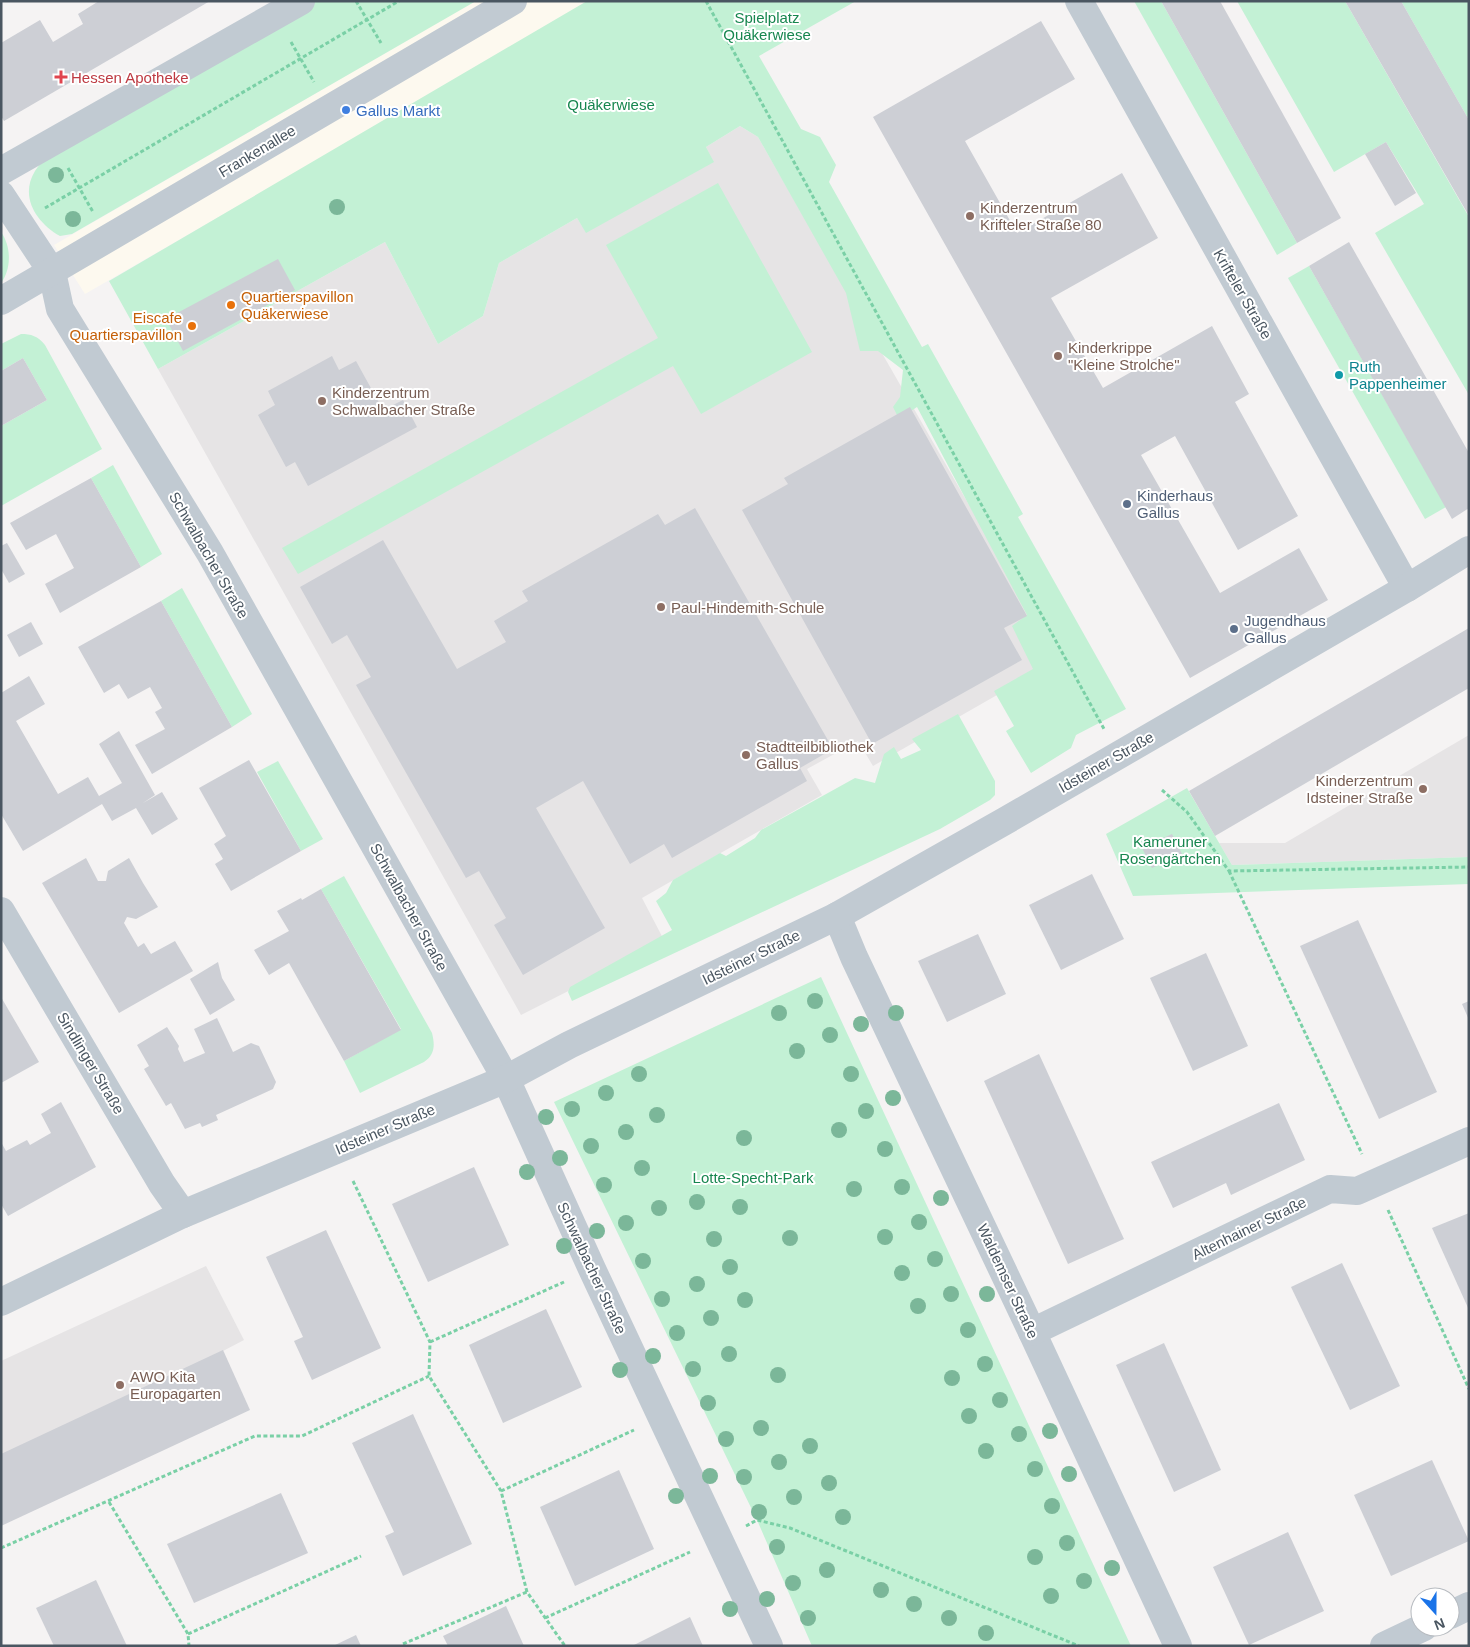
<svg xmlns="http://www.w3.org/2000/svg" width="1470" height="1647" viewBox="0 0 1470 1647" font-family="Arial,sans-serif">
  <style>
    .commercial { fill: #fdf9ef }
    .education { fill: #e6e4e5 }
    .green { fill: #c3f1d5 }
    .building { fill: #cdcfd5 }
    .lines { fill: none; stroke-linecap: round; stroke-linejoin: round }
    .path { stroke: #7ad0a6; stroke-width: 3; stroke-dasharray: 4 2.5; stroke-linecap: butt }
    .street { stroke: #c1cad2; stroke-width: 28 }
    .tree { fill: #7bb799 }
    .health-dot { fill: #e0444e; stroke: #fff; stroke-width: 2 }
    .shop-dot { fill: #3f7fe0; stroke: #fff; stroke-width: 2 }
    .education-dot { fill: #8d6e63; stroke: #fff; stroke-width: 2 }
    .food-dot { fill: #e8710a; stroke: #fff; stroke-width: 2 }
    .culture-dot { fill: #0f9aa8; stroke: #fff; stroke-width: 2 }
    .service-dot { fill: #5c6f8a; stroke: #fff; stroke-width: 2 }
    .labels { text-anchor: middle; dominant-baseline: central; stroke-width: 4; stroke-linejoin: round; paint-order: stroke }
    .park-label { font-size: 15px; fill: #17864f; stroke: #fff }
    .health-label { font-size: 15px; fill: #be3a42; stroke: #fff; text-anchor: start }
    .shop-label { font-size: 15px; fill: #366cbe; stroke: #fff; text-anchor: start }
    .street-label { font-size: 15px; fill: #4a5661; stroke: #fff }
    .education-label { font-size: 15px; fill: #785e54; stroke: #fff; text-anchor: start }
    .food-label { font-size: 15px; fill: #c56008; stroke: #fff; text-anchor: start }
    .culture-label { font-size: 15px; fill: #0d838f; stroke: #fff; text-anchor: start }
    .service-label { font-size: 15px; fill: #4e5e75; stroke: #fff; text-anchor: start }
  </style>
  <rect width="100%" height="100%" fill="#f5f3f3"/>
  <polygon class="commercial" points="475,1 594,1 85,294 54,245"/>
  <g class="education">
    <polygon points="740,126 758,137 1058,660 873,766 858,741 807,769 822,795 642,898 665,942 521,1015 158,369 385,242 438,344 483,316 499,263 577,218 586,232 713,161 706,147"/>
    <polygon points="1469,735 1469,857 1232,865 1219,843 1285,843"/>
    <polygon points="206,1266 244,1340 223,1351 1,1526 1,1361"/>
  </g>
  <g class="green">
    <path d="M313 1H476L72 234 60 236C37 223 19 197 35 171 38 166 43 161 47 156Z"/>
    <polygon points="587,1 856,1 759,56 801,129 820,137 836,165 829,182 922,347 928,344 1023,514 1018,517 1126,709 1076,735 1071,748 1031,773 1006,731 1014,726 994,691 1033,669 1012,626 1027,615 917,407 899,419 893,407 900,397 903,370 878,351 860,351 846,293 758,137 740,126 706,147 714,162 586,233 577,218 499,263 483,316 438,344 385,242 158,369 109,281"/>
    <polygon points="1134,1 1161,1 1297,243 1277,255"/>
    <polygon points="1237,1 1345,1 1469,217 1469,395 1375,233 1424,204 1386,142 1334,172"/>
    <polygon points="1401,1 1469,1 1469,120"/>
    <polygon points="718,183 812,352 701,414 673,366 298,574 282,548 658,338 606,245"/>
    <path d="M1 232C11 246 12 268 1 283Z"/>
    <polygon points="1309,266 1446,507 1425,519 1288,278"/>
    <path d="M21 334C31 334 38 336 45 345L102 449 1 506V426L47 400 23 358 1 371V344Z"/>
    <polygon points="113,465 162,554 141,567 91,478"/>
    <polygon points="182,588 252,714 232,727 161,601"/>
    <polygon points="958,714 995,781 995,795 990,800 940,829 572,1001 568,992 570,987 672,930 656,901 666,893 673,880 720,853 726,856 755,838 761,830 855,778 875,783 884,754 894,747 901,759 921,750 912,739"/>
    <polygon points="278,761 323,839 301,851 257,772"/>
    <polygon points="1187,788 1232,865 1469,857 1469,884 1133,896 1106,834"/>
    <path d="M344 876 432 1033C435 1045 435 1055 424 1062L360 1093 344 1061 401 1029 321 889Z"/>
    <polygon points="821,977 1131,1646 812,1646 757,1520 554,1102"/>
  </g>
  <g class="building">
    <polygon points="99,1 210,1 4,121 1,116 1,43 40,20 53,42 83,24 78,14"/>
    <polygon points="1161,1 1220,1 1341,218 1297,243"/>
    <polygon points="1345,1 1401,1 1469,120 1469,216"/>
    <polygon points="1041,21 1075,79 965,141 1017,233 1122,173 1158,238 1051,298 1103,388 1212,326 1249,394 1235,402 1298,516 1238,550 1175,436 1141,455 1220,593 1299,548 1328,600 1190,678 873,117"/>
    <polygon points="1386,142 1416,193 1395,206 1365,154"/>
    <polygon points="1349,242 1469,453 1469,508 1452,519 1309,266"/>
    <polygon points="278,259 295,290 183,351 166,319"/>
    <polygon points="332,356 339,370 356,361 383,410 403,400 417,427 308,486 295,462 286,467 258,415 275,405 268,391"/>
    <polygon points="23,358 47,400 1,426 1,371"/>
    <polygon points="910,407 1027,616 1004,628 1022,660 872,744 742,510 788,484 784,478"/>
    <polygon points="91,478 141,567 60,613 45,584 74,568 56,534 26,550 10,523"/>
    <polygon points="695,508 833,749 800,768 807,781 672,858 664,844 630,864 583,781 536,808 605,928 523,975 494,925 506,918 479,871 466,878 356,685 371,677 347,635 332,644 300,587 383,540 457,669 506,642 494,621 528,601 522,591 658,514 665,525"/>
    <polygon points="7,543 25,574 9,583 1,569 1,546"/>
    <polygon points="161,601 232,727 152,774 135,745 165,729 155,712 162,708 150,687 128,699 119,684 104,693 78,647"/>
    <polygon points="31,622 43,644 19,657 7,635"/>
    <polygon points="1469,628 1469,688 1215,836 1189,791"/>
    <polygon points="29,676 45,704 16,721 58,794 88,777 99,796 122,783 99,744 119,731 155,795 143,803 162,792 178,819 152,835 136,808 112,821 102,804 23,851 1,814 1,693"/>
    <polygon points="249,760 301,851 231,891 215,864 223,859 214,844 226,836 199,788"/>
    <polygon points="1172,834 1182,854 1152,868 1142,848"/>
    <polygon points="86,858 98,881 106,881 108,871 129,858 143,883 158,907 136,919 127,917 124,923 138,947 144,943 151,954 175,941 193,971 119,1013 42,883"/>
    <polygon points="1092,874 1124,939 1061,970 1029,905"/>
    <polygon points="321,889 401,1030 344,1061 289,963 269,975 254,950 289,931 277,911 301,898 302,900"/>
    <polygon points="1358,920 1437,1092 1379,1119 1300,946"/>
    <polygon points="978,934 1006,994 947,1022 918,961"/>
    <polygon points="1206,953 1248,1046 1193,1071 1150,978"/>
    <polygon points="218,962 222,978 235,1000 210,1015 190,979"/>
    <polygon points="1,997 39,1062 1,1083"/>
    <polygon points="1469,1001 1469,1020 1462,1004"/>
    <polygon points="217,1018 233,1052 251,1043 259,1046 276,1082 273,1089 216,1115 218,1120 202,1127 200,1123 185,1129 171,1103 166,1106 144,1069 149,1066 137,1045 167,1027 179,1046 178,1049 184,1062 205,1053 194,1029"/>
    <polygon points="1039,1054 1124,1239 1068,1264 984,1081"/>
    <polygon points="61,1102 96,1167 8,1216 1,1204 1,1142 6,1151 27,1140 30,1145 51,1133 41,1114"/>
    <polygon points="1279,1103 1305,1160 1231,1195 1226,1183 1173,1208 1151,1162"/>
    <polygon points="474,1167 509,1245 428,1282 392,1204"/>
    <polygon points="1469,1213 1469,1310 1432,1228"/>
    <polygon points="326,1230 381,1348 312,1380 294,1341 303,1337 266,1257"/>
    <polygon points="1342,1263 1400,1386 1350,1410 1291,1287"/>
    <polygon points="546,1309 582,1387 503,1423 469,1345"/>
    <polygon points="1164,1343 1221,1470 1174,1492 1116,1365"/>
    <polygon points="223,1350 250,1410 1,1526 1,1454"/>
    <polygon points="413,1414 472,1544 403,1576 385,1536 394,1532 352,1443"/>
    <polygon points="1432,1460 1469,1541 1391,1576 1354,1495"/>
    <polygon points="619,1470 654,1549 575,1586 540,1507"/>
    <polygon points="281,1493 308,1553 194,1603 167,1544"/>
    <polygon points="1288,1532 1324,1611 1249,1645 1213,1567"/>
    <polygon points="96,1580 127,1646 54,1646 36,1608"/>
    <polygon points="506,1606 524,1646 448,1646 443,1636"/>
    <polygon points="690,1617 703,1646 632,1646"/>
    <polygon points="356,1635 361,1646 333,1646"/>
  </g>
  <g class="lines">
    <g class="path">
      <polyline points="356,1 381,43"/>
      <polyline points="706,1 1104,729"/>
      <polyline points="291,42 314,82"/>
      <polyline points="729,44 745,36"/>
      <polyline points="68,168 93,212"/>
      <polyline points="45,208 399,1"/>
      <polyline points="1162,790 1187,812 1229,871 1469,867"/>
      <polyline points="1229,871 1362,1154"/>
      <polyline points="353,1181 430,1342 429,1376 501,1491 527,1592 565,1646"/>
      <polyline points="1388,1210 1469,1389"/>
      <polyline points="430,1342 564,1282"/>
      <polyline points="501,1491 634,1430"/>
      <polyline points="109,1502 188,1634 189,1646"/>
      <polyline points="746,1526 757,1520 790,1528 1079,1646"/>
      <polyline points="1,1548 255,1436 302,1436 429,1376"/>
      <polyline points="545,1618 690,1552"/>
      <polyline points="188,1634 361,1556"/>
      <polyline points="403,1644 527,1592"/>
    </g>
    <g class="street">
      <polyline points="1079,1 1407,588"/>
      <polyline points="1,171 301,1"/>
      <polyline points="1,195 52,272 60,309 210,553 506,1079 592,1269 769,1646"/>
      <polyline points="1,301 513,1"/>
      <polyline points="1,911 162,1184 183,1214"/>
      <polyline points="837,916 854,957 1032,1332 1178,1646"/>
      <polyline points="1,1302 183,1214 506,1079 569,1045 837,916 1005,821 1407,588 1469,550"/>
      <polyline points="1032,1332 1330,1189 1357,1191 1469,1141"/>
      <polyline points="1450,1615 1469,1606"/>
      <polyline points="1384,1646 1424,1627"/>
    </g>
  </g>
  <g class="tree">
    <circle cx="56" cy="175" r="8"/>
    <circle cx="337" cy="207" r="8"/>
    <circle cx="73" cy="219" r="8"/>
    <circle cx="815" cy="1001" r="8"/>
    <circle cx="779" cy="1013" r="8"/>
    <circle cx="896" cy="1013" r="8"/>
    <circle cx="861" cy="1024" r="8"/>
    <circle cx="830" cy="1035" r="8"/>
    <circle cx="797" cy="1051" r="8"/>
    <circle cx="639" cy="1074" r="8"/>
    <circle cx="851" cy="1074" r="8"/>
    <circle cx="606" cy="1093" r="8"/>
    <circle cx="893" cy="1098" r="8"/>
    <circle cx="572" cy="1109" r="8"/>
    <circle cx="866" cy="1111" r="8"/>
    <circle cx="657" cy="1115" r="8"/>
    <circle cx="546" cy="1117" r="8"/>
    <circle cx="839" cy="1130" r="8"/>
    <circle cx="626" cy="1132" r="8"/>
    <circle cx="744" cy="1138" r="8"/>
    <circle cx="591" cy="1146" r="8"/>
    <circle cx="885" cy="1149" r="8"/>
    <circle cx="560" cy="1158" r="8"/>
    <circle cx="642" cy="1168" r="8"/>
    <circle cx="527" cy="1172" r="8"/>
    <circle cx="604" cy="1185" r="8"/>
    <circle cx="902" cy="1187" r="8"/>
    <circle cx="854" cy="1189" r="8"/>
    <circle cx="941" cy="1198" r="8"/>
    <circle cx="697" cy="1202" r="8"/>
    <circle cx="740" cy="1207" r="8"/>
    <circle cx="659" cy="1208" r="8"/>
    <circle cx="919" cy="1222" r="8"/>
    <circle cx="626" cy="1223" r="8"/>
    <circle cx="597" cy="1231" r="8"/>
    <circle cx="885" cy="1237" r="8"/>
    <circle cx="790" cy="1238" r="8"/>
    <circle cx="714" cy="1239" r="8"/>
    <circle cx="564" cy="1246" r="8"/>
    <circle cx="935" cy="1259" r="8"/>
    <circle cx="643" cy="1261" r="8"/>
    <circle cx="730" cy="1267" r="8"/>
    <circle cx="902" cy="1273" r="8"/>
    <circle cx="697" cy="1284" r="8"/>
    <circle cx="951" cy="1294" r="8"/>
    <circle cx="987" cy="1294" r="8"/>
    <circle cx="662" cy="1299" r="8"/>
    <circle cx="745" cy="1300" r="8"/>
    <circle cx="918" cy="1306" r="8"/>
    <circle cx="711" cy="1318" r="8"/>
    <circle cx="968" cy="1330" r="8"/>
    <circle cx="677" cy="1333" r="8"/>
    <circle cx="729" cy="1354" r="8"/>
    <circle cx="653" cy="1356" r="8"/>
    <circle cx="985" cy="1364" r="8"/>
    <circle cx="693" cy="1369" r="8"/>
    <circle cx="620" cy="1370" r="8"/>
    <circle cx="778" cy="1375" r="8"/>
    <circle cx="952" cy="1378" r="8"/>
    <circle cx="1000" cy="1400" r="8"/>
    <circle cx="708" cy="1403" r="8"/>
    <circle cx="969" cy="1416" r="8"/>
    <circle cx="761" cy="1428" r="8"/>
    <circle cx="1050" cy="1431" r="8"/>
    <circle cx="1019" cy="1434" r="8"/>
    <circle cx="726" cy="1439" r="8"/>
    <circle cx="810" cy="1446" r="8"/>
    <circle cx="986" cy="1451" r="8"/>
    <circle cx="779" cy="1462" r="8"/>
    <circle cx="1035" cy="1469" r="8"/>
    <circle cx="1069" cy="1474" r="8"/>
    <circle cx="710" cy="1476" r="8"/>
    <circle cx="744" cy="1477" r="8"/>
    <circle cx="829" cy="1483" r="8"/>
    <circle cx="676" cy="1496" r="8"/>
    <circle cx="794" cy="1497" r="8"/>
    <circle cx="1052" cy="1506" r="8"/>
    <circle cx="759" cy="1512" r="8"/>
    <circle cx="843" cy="1517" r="8"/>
    <circle cx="1067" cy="1543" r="8"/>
    <circle cx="777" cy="1547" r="8"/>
    <circle cx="1035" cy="1557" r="8"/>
    <circle cx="1112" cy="1568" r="8"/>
    <circle cx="827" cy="1570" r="8"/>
    <circle cx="1084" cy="1581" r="8"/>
    <circle cx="793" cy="1583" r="8"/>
    <circle cx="881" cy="1590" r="8"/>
    <circle cx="1051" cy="1596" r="8"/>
    <circle cx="767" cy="1599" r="8"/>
    <circle cx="914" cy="1604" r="8"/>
    <circle cx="730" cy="1609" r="8"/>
    <circle cx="808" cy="1618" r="8"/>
    <circle cx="949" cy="1618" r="8"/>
    <circle cx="986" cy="1633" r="8"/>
  </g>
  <path class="health-dot" d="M58.5 69.5h5v5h5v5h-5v5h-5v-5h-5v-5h5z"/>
  <circle class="shop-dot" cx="346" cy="110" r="5"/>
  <g class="education-dot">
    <circle cx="970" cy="216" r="5"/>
    <circle cx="1058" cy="356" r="5"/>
    <circle cx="322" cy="401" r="5"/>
    <circle cx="661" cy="607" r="5"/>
    <circle cx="746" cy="755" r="5"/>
    <circle cx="1423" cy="789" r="5"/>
    <circle cx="120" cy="1385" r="5"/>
  </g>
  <g class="food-dot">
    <circle cx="231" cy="305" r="5"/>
    <circle cx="192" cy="326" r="5"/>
  </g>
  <circle class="culture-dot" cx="1339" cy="375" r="5"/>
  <g class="service-dot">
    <circle cx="1127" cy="504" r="5"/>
    <circle cx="1234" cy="629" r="5"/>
  </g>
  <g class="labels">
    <g class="park-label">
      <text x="767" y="17">Spielplatz<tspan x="767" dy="17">Quäkerwiese</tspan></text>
      <text x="611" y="104">Quäkerwiese</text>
      <text x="1170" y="841">Kameruner<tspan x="1170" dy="17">Rosengärtchen</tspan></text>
      <text x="753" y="1177">Lotte-Specht-Park</text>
    </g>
    <g class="health-label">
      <text x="71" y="77">Hessen Apotheke</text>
    </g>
    <g class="shop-label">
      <text x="356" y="110">Gallus Markt</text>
    </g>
    <g class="street-label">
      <text transform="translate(257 151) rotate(-31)">Frankenallee</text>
      <text transform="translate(1243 294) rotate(60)">Krifteler Straße</text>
      <text transform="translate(209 555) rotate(60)">Schwalbacher Straße</text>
      <text transform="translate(1106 762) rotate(-30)">Idsteiner Straße</text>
      <text transform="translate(409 907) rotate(61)">Schwalbacher Straße</text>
      <text transform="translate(751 957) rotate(-26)">Idsteiner Straße</text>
      <text transform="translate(91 1063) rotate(59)">Sindlinger Straße</text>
      <text transform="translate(385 1129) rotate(-23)">Idsteiner Straße</text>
      <text transform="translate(1249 1228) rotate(-26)">Altenhainer Straße</text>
      <text transform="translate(592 1268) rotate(65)">Schwalbacher Straße</text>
      <text transform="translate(1008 1281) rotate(65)">Waldemser Straße</text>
    </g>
    <g class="education-label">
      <text x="980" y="207">Kinderzentrum<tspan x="980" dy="17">Krifteler Straße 80</tspan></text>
      <text x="1068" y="347">Kinderkrippe<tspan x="1068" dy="17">"Kleine Strolche"</tspan></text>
      <text x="332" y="392">Kinderzentrum<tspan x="332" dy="17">Schwalbacher Straße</tspan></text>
      <text x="671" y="607">Paul-Hindemith-Schule</text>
      <text x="756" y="746">Stadtteilbibliothek<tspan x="756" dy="17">Gallus</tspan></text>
      <text x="1413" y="780" text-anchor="end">Kinderzentrum<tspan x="1413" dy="17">Idsteiner Straße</tspan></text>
      <text x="130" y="1376">AWO Kita<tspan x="130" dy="17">Europagarten</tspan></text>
    </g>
    <g class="food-label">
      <text x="241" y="296">Quartierspavillon<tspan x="241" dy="17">Quäkerwiese</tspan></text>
      <text x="182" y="317" text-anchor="end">Eiscafe<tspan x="182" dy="17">Quartierspavillon</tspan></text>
    </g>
    <g class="culture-label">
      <text x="1349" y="366">Ruth<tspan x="1349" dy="17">Pappenheimer</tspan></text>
    </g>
    <g class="service-label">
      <text x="1137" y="495">Kinderhaus<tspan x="1137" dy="17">Gallus</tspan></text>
      <text x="1244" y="620">Jugendhaus<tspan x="1244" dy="17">Gallus</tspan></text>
    </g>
  </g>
  <rect width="1470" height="1647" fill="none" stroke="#4a5661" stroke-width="5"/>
  <g transform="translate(1435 1612) rotate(159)"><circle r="24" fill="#ffffff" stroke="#b7bbc0"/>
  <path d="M0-4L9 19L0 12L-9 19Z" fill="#1a73e8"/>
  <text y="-8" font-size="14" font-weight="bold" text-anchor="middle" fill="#4a5661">N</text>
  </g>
</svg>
